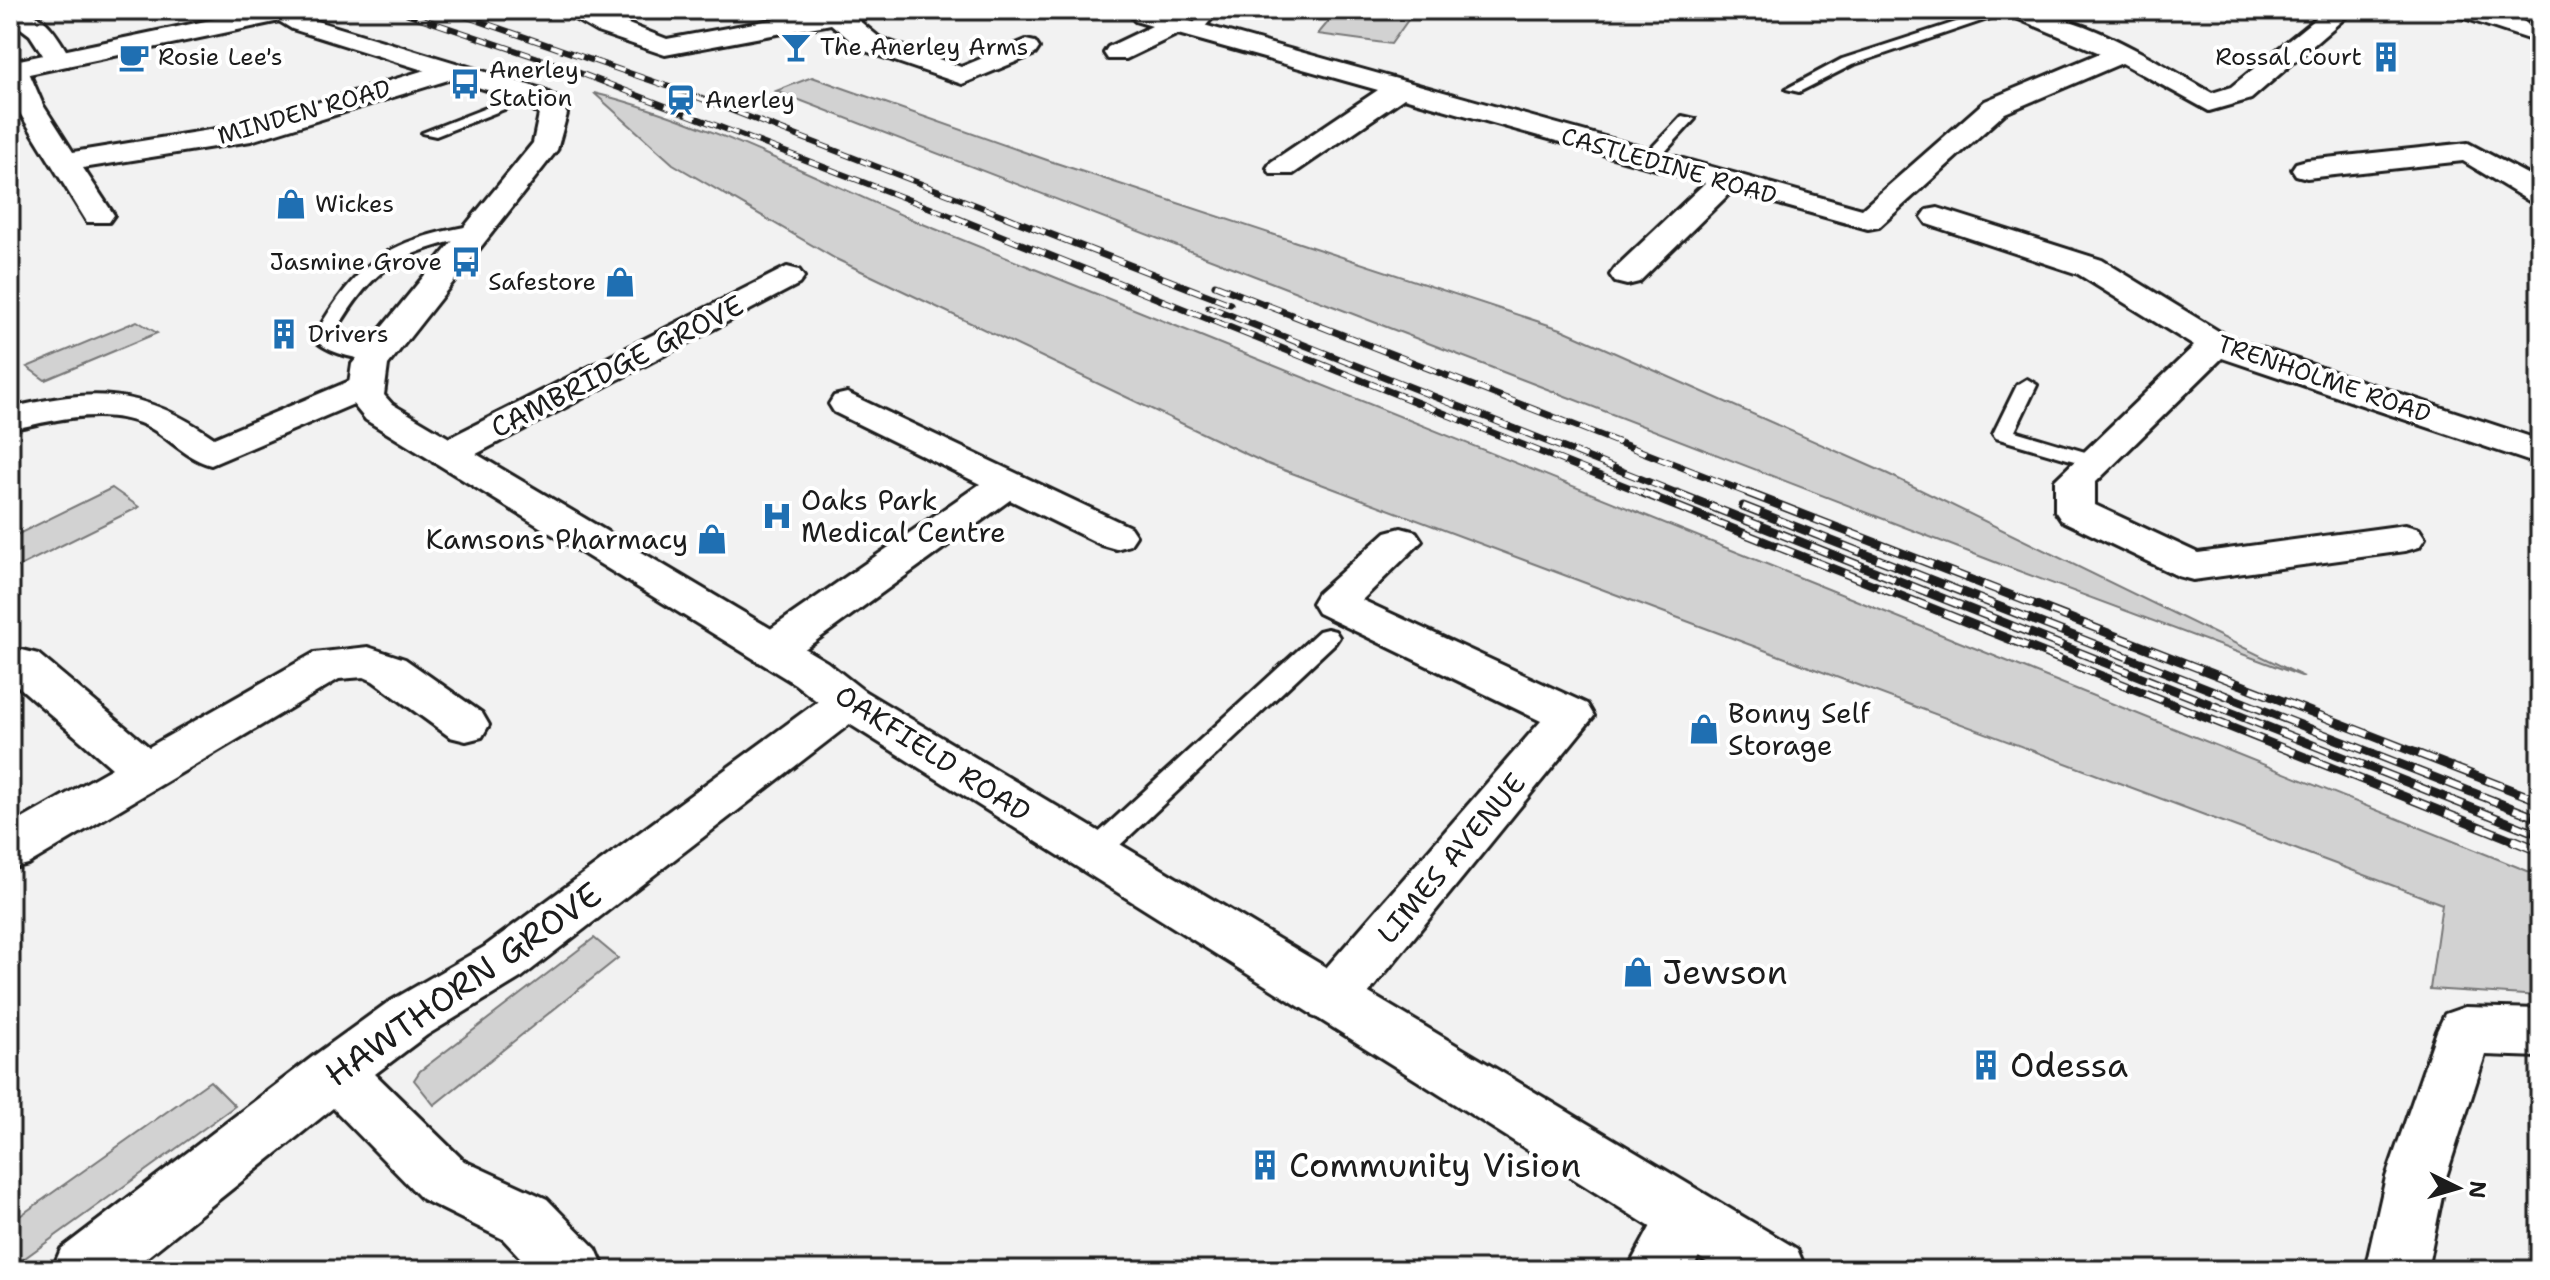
<svg xmlns="http://www.w3.org/2000/svg" width="2550" height="1280" viewBox="0 0 2550 1280" font-family="'Shantell Sans',sans-serif">
  <style>
    .green { fill: #d2d2d2; stroke: #777; stroke-width: 2 }
    .lines { fill: none; stroke-linecap: round; stroke-linejoin: round }
    .service-casing { stroke: #1c1c1c; stroke-width: 6 }
    .minor-casing { stroke: #1c1c1c; stroke-width: 6 }
    .tertiary-casing { stroke: #1c1c1c; stroke-width: 6 }
    .primary-casing { stroke: #1c1c1c; stroke-width: 6 }
    .service { fill: #fff; fill-rule: evenodd }
    .minor { fill: #fff; fill-rule: evenodd }
    .tertiary { fill: #fff; fill-rule: evenodd }
    .primary { fill: #fff; fill-rule: evenodd }
    .rail-far3-casing { stroke: #1c1c1c; stroke-width: 6 }
    .rail-far2-casing { stroke: #1c1c1c; stroke-width: 7 }
    .rail-far1-casing { stroke: #1c1c1c; stroke-width: 9 }
    .rail-casing { stroke: #1c1c1c; stroke-width: 11 }
    .rail-far3 { stroke: #fff; stroke-width: 4; stroke-dasharray: 11; stroke-linecap: butt }
    .rail-far2 { stroke: #fff; stroke-width: 5; stroke-dasharray: 14; stroke-linecap: butt }
    .rail-far1 { stroke: #fff; stroke-width: 6; stroke-dasharray: 18; stroke-linecap: butt }
    .rail { stroke: #fff; stroke-width: 8; stroke-dasharray: 23; stroke-linecap: butt }
    .labels { text-anchor: middle; dominant-baseline: central; stroke-width: 8; stroke-linejoin: round; paint-order: stroke }
    .far-poi-label { font-size: 24px; fill: #1c1c1c; stroke: #fff; text-anchor: start }
    .far-street-label { font-size: 24px; fill: #1c1c1c; stroke: #fff }
    .street-label { font-size: 28px; fill: #1c1c1c; stroke: #fff }
    .poi-label { font-size: 28px; fill: #1c1c1c; stroke: #fff; text-anchor: start }
    .near-poi-label { font-size: 34px; fill: #1c1c1c; stroke: #fff; text-anchor: start }
    .near-street-label { font-size: 34px; fill: #1c1c1c; stroke: #fff }
  </style>
  <rect width="100%" height="100%" fill="#f2f2f2"/>
  <filter id="ink" filterUnits="userSpaceOnUse"><feTurbulence type="fractalNoise" baseFrequency=".0125" numOctaves="2"/><feDisplacementMap in="SourceGraphic" scale="16" xChannelSelector="R" yChannelSelector="G"/><feConvolveMatrix kernelMatrix="1 2 1 2 8 2 1 2 1" color-interpolation-filters="sRGB"/></filter>
  <g filter="url(#ink)">
    <g class="green">
      <polygon points="1338,10 1415,10 1391,44 1318,34"/>
      <polygon points="812,77 1047,160 1561,329 1888,474 2304,677 2000,564 776,91"/>
      <path d="M594 93C700 119 812 176 913 220L2540 876V996L2430 989 2442 904 1265 463 836 259 673 164Z"/>
      <polygon points="137,321 157,333 45,380 27,367"/>
      <polygon points="112,488 139,507 10,571 10,538"/>
      <polygon points="594,938 618,958 434,1105 414,1080 420,1071"/>
      <polygon points="210,1081 235,1106 11,1268 10,1223"/>
    </g>
    <g class="lines">
      <g class="service-casing">
        <g id="service">
          <polygon points="1205,10 1219,10 1198,35 1188,35 1186,32"/>
          <polygon points="1993,10 2014,10 1852,65 1799,92 1786,89 1842,59"/>
          <polygon points="527,92 540,95 436,136 422,133"/>
          <polygon points="1682,116 1695,119 1654,164 1642,164 1642,158"/>
          <path d="M475 225 481 226V234C401 254 377 260 333 336L383 350 386 354 383 358C364 363 326 353 313 338 359 259 387 241 475 225Z"/>
          <polygon points="2027,379 2037,385 2015,431 2102,457 2106,461 2102,465 2088,465 1996,438 1993,434 2017,385"/>
          <polygon points="1327,629 1335,631 1339,637 1335,643 1102,862 1092,866 1082,862 1078,855 1082,848 1319,631"/>
        </g>
      </g>
      <g class="minor-casing">
        <g id="minor">
          <path d="M10 10C46 10 55 33 72 60L68 66H50L30 35 10 20Z"/>
          <polygon points="559,10 592,10 667,39 825,10 879,10 875,15 857,19 880,38 961,67 1026,40 1035,42 1039,48 1035,54 962,84 862,50 831,24 665,55 597,32"/>
          <path d="M1150 10 1862 209 1985 101 2100 53 2009 15 2005 10C2079 10 2149 57 2212 93L2231 87 2326 10H2354L2251 99 2209 111 2122 63 2005 113 1879 227 1868 229 1732 191 1639 282 1627 285 1615 282 1610 275 1615 268 1705 183 1404 98 1293 174H1271L1267 168 1271 162 1378 90 1178 34 1126 59H1108L1104 53 1108 47 1152 26 1135 21 1131 16 1135 11Z"/>
          <polygon points="15,61 25,63 43,105 73,152 247,124 448,63 458,65 461,71 458,77 251,141 83,168 114,215 109,222 87,222 15,105 10,92 10,62"/>
          <polygon points="2468,143 2540,181 2540,203 2529,201 2463,161 2307,178 2296,175 2292,169 2296,163 2307,160"/>
          <polygon points="1938,208 2102,260 2228,337 2540,440 2540,465 2222,358 2095,483 2095,505 2198,553 2405,525 2419,529 2425,538 2419,547 2405,551 2193,580 2178,576 2061,520 2055,511 2055,480 2194,346 2078,274 1927,224 1922,217 1927,210"/>
          <polygon points="787,267 799,270 804,277 799,284 461,462 447,466 433,462 428,454 433,446"/>
          <path d="M364 375 377 378 382 386 377 394 211 465C188 459 172 441 152 429 110 405 54 420 10 430V408C93 388 142 387 214 438Z"/>
          <polygon points="847,393 1130,527 1136,536 1130,545 1116,549 1102,545 1010,500 788,661 772,665 756,661 750,650 756,639 980,484 834,412 829,404 834,396"/>
          <polygon points="1401,528 1416,532 1422,541 1362,600 1587,704 1594,716 1350,1016 1331,1023 1312,1016 1304,1000 1312,984 1541,721 1318,613 1312,603 1318,593 1386,532"/>
          <polygon points="368,647 405,659 482,713 489,725 482,737 466,741 450,737 373,681 364,677 339,679 28,864 10,869 10,826 112,768 10,679 10,653 22,650 38,654 149,747 314,653"/>
          <polygon points="848,686 864,691 871,702 864,713 522,977 427,1035 375,1074 464,1161 547,1199 596,1249 605,1270 532,1270 503,1239 422,1199 333,1108 131,1270 52,1270 61,1249 315,1055 387,1003 484,947 832,691"/>
          <polygon points="2465,1007 2540,1009 2540,1057 2485,1055 2446,1177 2427,1270 2365,1270 2386,1177 2437,1031 2445,1014"/>
          <polygon points="1688,1189 1710,1198 1719,1218 1692,1270 1627,1270 1666,1198"/>
        </g>
      </g>
      <g class="tertiary-casing">
        <g id="tertiary">
          <polygon points="272,10 296,10 310,19 542,89 557,98 567,114 557,150 388,365 384,395 392,404 827,662 864,691 1797,1249 1806,1270 1719,1270 832,713 795,684 366,420 347,397 352,364 533,143 539,114 522,101 292,29 274,18"/>
          <polygon points="2451,10 2489,10 2540,27 2540,43 2455,15"/>
        </g>
      </g>
      <g class="primary-casing">
        <polygon id="primary" points="258,10 307,10 294,18 10,78 10,62"/>
      </g>
      <use href="#service" class="service"/>
      <use href="#minor" class="minor"/>
      <use href="#tertiary" class="tertiary"/>
      <use href="#primary" class="primary"/>
      <g class="rail-far3-casing">
        <g id="rail-far3">
          <polyline points="396,10 559,65 959,219"/>
          <polyline points="447,10 684,92 1012,219"/>
          <polyline points="2515,10 2540,31"/>
        </g>
      </g>
      <g class="rail-far2-casing">
        <g id="rail-far2">
          <polyline points="954,217 1648,495"/>
          <polyline points="1006,217 1230,304"/>
          <polyline points="1215,285 1753,495"/>
          <polyline points="1209,307 1682,495"/>
        </g>
      </g>
      <g class="rail-far1-casing">
        <g id="rail-far1">
          <polyline points="1643,493 2518,842"/>
          <polyline points="1677,493 2540,835"/>
          <polyline points="1748,493 2540,801"/>
          <polyline points="1743,506 2540,819"/>
        </g>
      </g>
      <g class="rail-casing">
        <polyline id="rail" points="2513,840 2540,851"/>
      </g>
      <use href="#rail-far3" class="rail-far3"/>
      <use href="#rail-far2" class="rail-far2"/>
      <use href="#rail-far1" class="rail-far1"/>
      <use href="#rail" class="rail"/>
    </g>
  </g>
  <defs>
    <g id="bar-bare" transform="scale(2.4)"><path d="M-6-5H6L.8 .8V4.5H3.5V6h-7V4.5H-.8V.8Z" fill="#1f6fb2" stroke="#fff" stroke-width="2.5" paint-order="stroke"/></g>
    <g id="cafe-bare" transform="scale(2.4)"><path d="M-5.5-4.5H6V0H3Q3 3.5 0 3.5H-2.5Q-5.5 3.5-5.5 0ZM3-3.2v2h1.7v-2ZM-6 4.5H4V6H-6Z" fill="#1f6fb2" stroke="#fff" stroke-width="2.5" paint-order="stroke"/></g>
    <g id="building-bare" transform="scale(2.4)"><path d="M-4-6H4V6H1V3H-1V6H-4ZM-2.5-4.3h1.7v1.8h-1.7ZM.8-4.3h1.7v1.8H.8ZM-2.5-1h1.7V.8h-1.7ZM.8-1h1.7V.8H.8Z" fill="#1f6fb2" stroke="#fff" stroke-width="2.5" paint-order="stroke"/></g>
    <g id="bus-bare" transform="scale(2.4)"><path d="M-5-6H5V4H4V6H2V4H-2V6H-4V4H-5ZM-3.5-4V0h7V-4ZM-3.5 1.2v1.5H-2V1.2ZM2 1.2v1.5H3.5V1.2Z" fill="#1f6fb2" stroke="#fff" stroke-width="2.5" paint-order="stroke"/></g>
    <g id="station-bare" transform="scale(2.4)"><path d="M-3-6H3Q5-6 5-4V2Q5 4 3 4L4.5 6H3L1.5 4h-3L-3 6H-4.5L-3 4Q-5 4-5 2V-4Q-5-6-3-6ZM-3.5-4v3h7v-3ZM-3.5 1v1.5H-2V1ZM2 1v1.5H3.5V1Z" fill="#1f6fb2" stroke="#fff" stroke-width="2.5" paint-order="stroke"/></g>
    <g id="shop-bare" transform="scale(2.4)"><path d="M-5-2.5h2.3a2.7 3.5 0 0 1 5.4 0H5L5.5 6h-11ZM-1.5-2.5h3a1.5 2.3 0 0 0-3 0Z" fill="#1f6fb2" stroke="#fff" stroke-width="2.5" paint-order="stroke"/></g>
    <g id="hospital-bare" transform="scale(2.4)"><path d="M-5-5h3v3.5h4V-5h3V5h-3V1.5h-4V5h-3Z" fill="#1f6fb2" stroke="#fff" stroke-width="2.5" paint-order="stroke"/></g>
  </defs>
  <g fill-rule="evenodd">
    <use href="#bar-bare" x="796" y="47"/>
    <use href="#cafe-bare" x="134" y="57"/>
    <use href="#building-bare" x="2386" y="57"/>
    <use href="#bus-bare" x="465" y="84"/>
    <use href="#station-bare" x="681" y="100"/>
    <use href="#shop-bare" x="291" y="204"/>
    <use href="#bus-bare" x="466" y="262"/>
    <use href="#shop-bare" x="620" y="282"/>
    <use href="#building-bare" x="284" y="334"/>
    <use href="#hospital-bare" x="777" y="516"/>
    <use href="#shop-bare" x="712" y="539"/>
    <use href="#shop-bare" x="1704" y="729"/>
    <use href="#shop-bare" x="1638" y="972"/>
    <use href="#building-bare" x="1986" y="1065"/>
    <use href="#building-bare" x="1265" y="1165"/>
  </g>
  <g class="labels">
    <g class="far-poi-label">
      <text x="820" y="47">The Anerley Arms</text>
      <text x="158" y="57">Rosie Lee's</text>
      <text x="2362" y="57" text-anchor="end">Rossal Court</text>
      <text x="489" y="70">Anerley<tspan x="489" dy="28">Station</tspan></text>
      <text x="705" y="100">Anerley</text>
      <text x="315" y="204">Wickes</text>
      <text x="442" y="262" text-anchor="end">Jasmine Grove</text>
      <text x="596" y="282" text-anchor="end">Safestore</text>
      <text x="308" y="334">Drivers</text>
    </g>
    <g class="far-street-label">
      <text transform="translate(304 112) rotate(-16)">MINDEN ROAD</text>
      <text transform="translate(1669 166) rotate(16)">CASTLEDINE ROAD</text>
      <text transform="translate(2324 379) rotate(19)">TRENHOLME ROAD</text>
    </g>
    <g class="street-label">
      <text transform="translate(617 366) rotate(-27)">CAMBRIDGE GROVE</text>
      <text transform="translate(933 753) rotate(33)">OAKFIELD ROAD</text>
      <text transform="translate(1451 858) rotate(-50)">LIMES AVENUE</text>
    </g>
    <g class="poi-label">
      <text x="801" y="500">Oaks Park<tspan x="801" dy="32">Medical Centre</tspan></text>
      <text x="688" y="539" text-anchor="end">Kamsons Pharmacy</text>
      <text x="1728" y="713">Bonny Self<tspan x="1728" dy="32">Storage</tspan></text>
    </g>
    <g class="near-poi-label">
      <text x="1662" y="972">Jewson</text>
      <text x="2010" y="1065">Odessa</text>
      <text x="1289" y="1165">Community Vision</text>
    </g>
    <g class="near-street-label">
      <text transform="translate(463 984) rotate(-35)">HAWTHORN GROVE</text>
    </g>
  </g>
  <rect width="2550" height="1280" fill="none" stroke="#fff" stroke-width="40"/>
  <rect x="20" y="20" width="2510" height="1240" fill="none" stroke="#1c1c1c" stroke-width="3" filter="url(#ink)"/>
  <g transform="translate(2458 1188) rotate(95)" stroke="#ffffff" stroke-width="6" paint-order="stroke">
  <path d="M0-6L14 30L0 20L-14 30Z" fill="#1c1c1c"/>
  <text y="-12" font-size="22" font-weight="bold" text-anchor="middle" fill="#1c1c1c">N</text>
  </g>
</svg>
